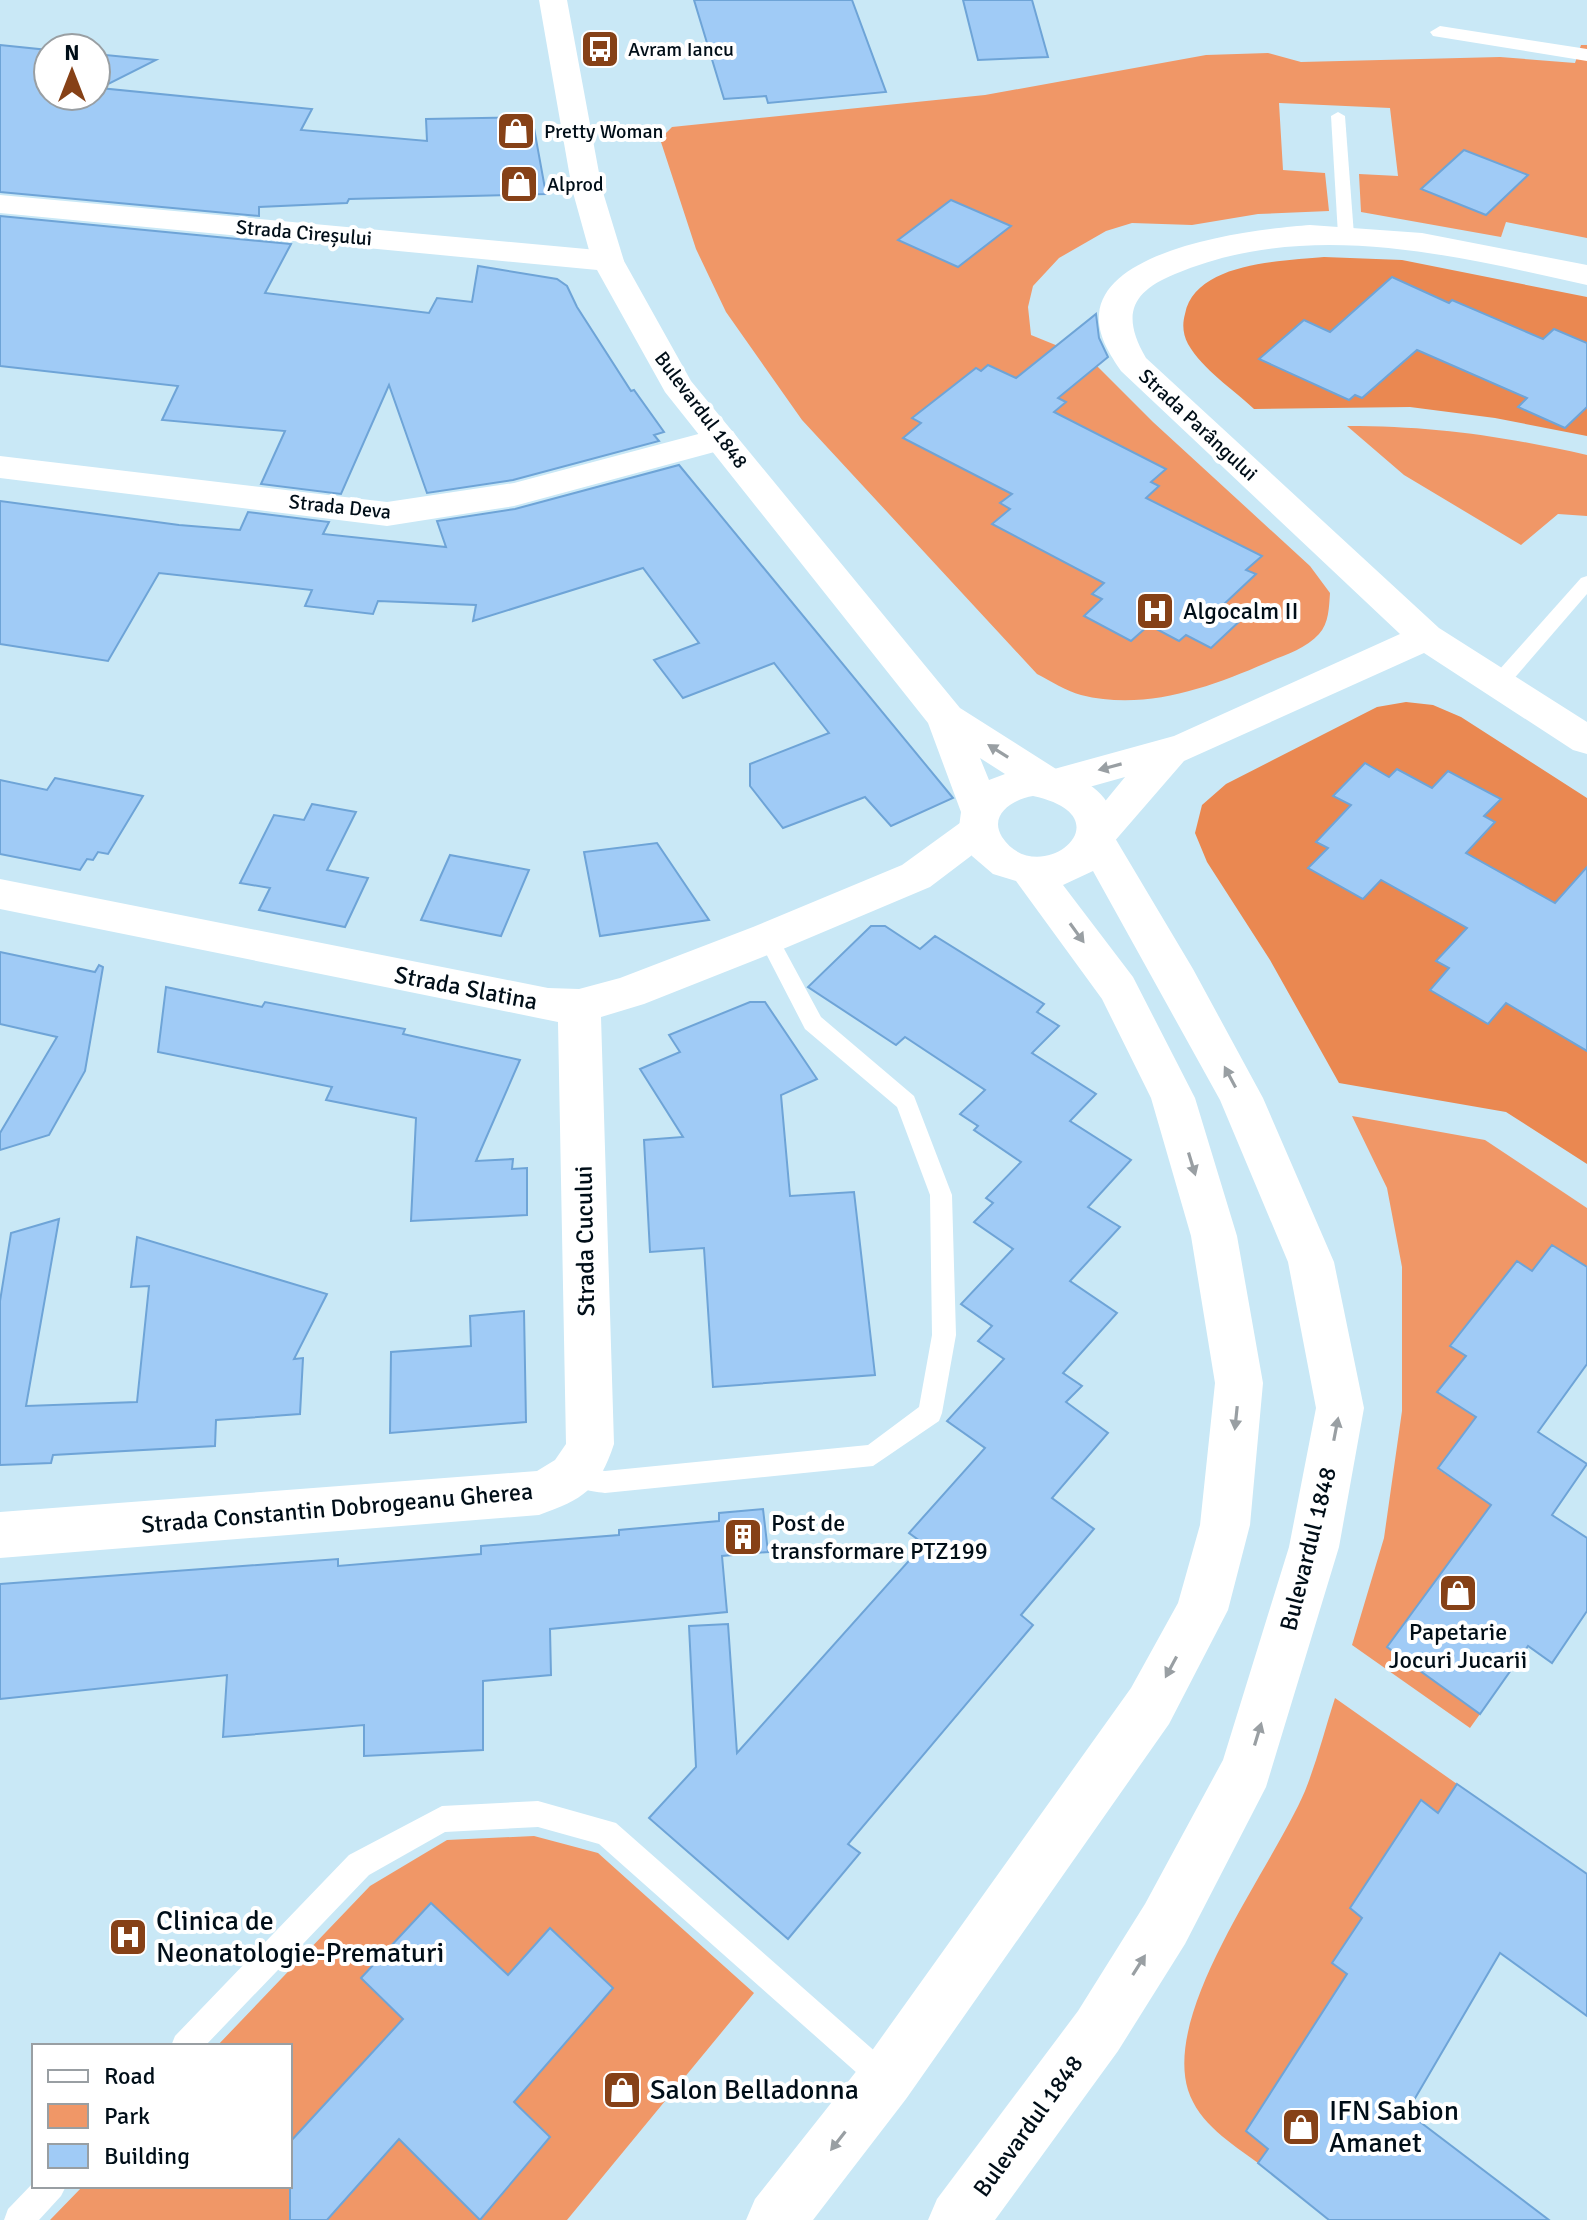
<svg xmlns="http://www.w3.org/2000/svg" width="1587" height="2220" viewBox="0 0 1587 2220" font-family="Signika,sans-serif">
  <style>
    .green { fill: #f09767 }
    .forest { fill: #ea8851 }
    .building { fill: #a0cbf6; stroke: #6ea4d7; stroke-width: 2 }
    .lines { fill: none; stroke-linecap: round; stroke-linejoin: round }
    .service { fill: #fff; fill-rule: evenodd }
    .pedestrian { fill: #fff; fill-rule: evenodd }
    .minor { fill: #fff; fill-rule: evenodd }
    .tertiary { fill: #fff; fill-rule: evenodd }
    .oneway { fill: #999fa3 }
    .labels { text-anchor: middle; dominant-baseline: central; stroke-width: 8; stroke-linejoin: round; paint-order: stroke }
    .far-poi-label { font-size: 20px; fill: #000e18; stroke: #fff; text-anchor: start }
    .far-street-label { font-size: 20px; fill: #000e18; stroke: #fff }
    .poi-label { font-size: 24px; fill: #000e18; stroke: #fff; text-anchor: start }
    .street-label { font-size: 24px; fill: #000e18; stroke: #fff }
    .near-poi-label { font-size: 28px; fill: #000e18; stroke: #fff; text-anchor: start }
  </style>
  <rect width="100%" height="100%" fill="#c9e8f6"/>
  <g class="green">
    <path d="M1581 45H1587V238L1506 222 1501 237 1361 212 1359 174 1398 176 1390 108 1279 103 1283 170 1325 173 1329 211 1258 214 1192 225 1132 223 1106 231 1059 258 1033 286 1028 307 1031 335 1090 359 1153 422 1310 566 1330 593C1329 607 1329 623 1319 634 1306 649 1284 655 1266 663 1208 688 1145 711 1081 695 1066 691 1051 681 1037 674L802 420 726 312 696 249 660 139 672 127 985 95 1206 55 1268 53 1301 62 1500 57 1575 63Z"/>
    <path d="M1347 426C1434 426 1502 436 1587 455V516L1558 514 1521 545 1404 475Z"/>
    <polygon points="1352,1116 1485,1140 1587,1208 1587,1267 1552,1245 1532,1271 1517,1262 1450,1345 1466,1356 1438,1392 1477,1417 1438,1469 1491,1505 1387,1647 1480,1714 1470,1728 1352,1645 1384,1538 1402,1411 1402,1267 1387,1188"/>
    <path d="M1335 1698 1457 1784 1438 1813 1421 1801 1350 1908 1362 1918 1333 1963 1347 1974 1246 2131 1268 2149 1258 2163C1231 2143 1199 2124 1188 2090 1163 2008 1272 1868 1305 1791 1317 1761 1325 1729 1335 1698Z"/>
    <polygon points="534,1836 598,1853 754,1993 567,2220 50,2220 83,2186 290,2186 290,2046 217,2046 370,1886 447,1840"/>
  </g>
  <g class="forest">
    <path d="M1324 257 1402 260 1587 297V436L1495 418 1410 407 1254 409C1233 389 1203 370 1188 344 1183 334 1182 325 1185 314 1195 262 1282 261 1324 257Z"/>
    <polygon points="1406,702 1433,705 1461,717 1587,798 1587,1164 1506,1112 1339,1083 1270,960 1207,862 1195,833 1202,805 1226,784 1377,707"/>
  </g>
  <g class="building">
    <polygon points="694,0 852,0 886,92 768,103 766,96 724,99"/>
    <polygon points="963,0 1032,0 1048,57 978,60"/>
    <polygon points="0,45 48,50 48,96 96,96 96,54 156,60 100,88 312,109 301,130 427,141 426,119 532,117 546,194 349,199 347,203 259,207 259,216 0,192"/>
    <polygon points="1464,150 1528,175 1486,215 1421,189"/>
    <polygon points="951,200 1011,226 958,267 898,240"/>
    <polygon points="0,216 291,244 265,293 429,313 437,298 472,302 478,266 557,279 567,286 577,307 631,391 634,390 664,432 654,435 659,441 513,480 427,493 389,385 341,494 261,484 285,431 162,420 178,386 0,366"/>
    <polygon points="1392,277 1449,303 1452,300 1543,339 1554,329 1587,343 1587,407 1565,428 1518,407 1527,398 1417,350 1362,398 1355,395 1349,400 1259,359 1304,320 1330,332"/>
    <polygon points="1096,314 1099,338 1108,357 1058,398 1066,402 1054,412 1166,469 1151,482 1159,486 1146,498 1262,556 1246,570 1256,574 1222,606 1244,617 1211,648 1186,635 1179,641 1149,625 1131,641 1084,616 1102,599 1092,594 1104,583 992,524 1010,509 1000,503 1012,494 903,438 921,423 912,418 976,368 981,371 988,365 1016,378"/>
    <polygon points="679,465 953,798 891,826 865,797 783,828 750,786 750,764 829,733 774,663 683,698 654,660 699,643 643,568 473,621 476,605 378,601 373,614 305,606 312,590 159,573 108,661 0,644 0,501 179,525 240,530 248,512 329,522 323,534 446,547 437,521 515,509"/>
    <polygon points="1365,763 1389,777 1397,769 1432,788 1448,771 1501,799 1484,816 1495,822 1466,853 1555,903 1587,867 1587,1051 1506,1003 1488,1024 1430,990 1449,968 1436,961 1467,928 1381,880 1363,899 1308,868 1328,848 1316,842 1351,805 1333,796"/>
    <polygon points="55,778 143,796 108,854 98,852 93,860 87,859 80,870 0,854 0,780 47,790"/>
    <polygon points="312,804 356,812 327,870 368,878 345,927 259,910 270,888 240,883 274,815 304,820"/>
    <polygon points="657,843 709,920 600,936 584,852"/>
    <polygon points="450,855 529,870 501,936 421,920"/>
    <polygon points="871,926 885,926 920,949 935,936 1044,1004 1037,1012 1059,1026 1032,1053 1096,1094 1070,1121 1131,1160 1088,1207 1120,1227 1070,1281 1117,1313 1063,1373 1082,1386 1066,1402 1108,1433 1052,1498 1094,1529 1021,1615 1033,1625 848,1844 860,1853 788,1939 649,1818 696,1767 689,1626 728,1624 737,1753 924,1544 909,1533 985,1448 947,1421 1004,1359 978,1341 992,1326 961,1304 1013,1249 974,1222 993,1203 986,1198 1021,1162 974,1130 978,1126 960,1114 985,1090 905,1037 896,1045 808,987"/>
    <polygon points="0,952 95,972 99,965 103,967 85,1071 49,1135 0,1150 0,1133 57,1037 0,1024"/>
    <polygon points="166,987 262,1007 265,1002 405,1029 403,1034 520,1060 476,1161 513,1159 512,1169 527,1168 527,1215 411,1221 416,1118 326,1100 332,1087 158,1052"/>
    <polygon points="750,1002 765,1002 817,1079 781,1095 790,1196 854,1192 875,1375 713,1387 704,1248 650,1252 644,1140 683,1137 640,1069 680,1052 669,1035"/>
    <polygon points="59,1219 26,1406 137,1402 149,1286 131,1287 137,1237 327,1294 294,1359 303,1358 300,1414 216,1420 215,1446 53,1455 51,1463 0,1465 0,1301 11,1233"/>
    <polygon points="1552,1245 1587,1267 1587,1364 1538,1432 1587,1464 1552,1515 1587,1538 1587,1611 1552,1663 1528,1646 1480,1714 1387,1647 1491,1505 1438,1468 1476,1417 1437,1392 1466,1356 1450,1346 1517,1261 1532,1271"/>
    <polygon points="524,1311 526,1422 390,1433 391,1352 471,1346 470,1316"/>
    <polygon points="763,1509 768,1552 722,1556 727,1612 550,1629 551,1675 483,1681 483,1750 364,1756 364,1725 223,1737 227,1675 0,1699 0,1584 338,1559 338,1566 481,1554 481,1546 619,1535 619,1530 719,1521 719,1513"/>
    <polygon points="1457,1784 1587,1874 1587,2016 1500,1953 1407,2112 1549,2220 1329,2220 1258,2163 1268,2149 1246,2131 1347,1974 1332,1963 1362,1918 1350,1908 1421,1800 1438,1813"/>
    <polygon points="431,1903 508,1975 550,1928 613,1988 514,2102 550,2137 480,2220 399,2139 327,2220 290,2220 290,2142 403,2019 361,1978"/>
  </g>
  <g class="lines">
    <g class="service">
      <polygon points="1338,112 1345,116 1354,235 1346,240 1338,235 1331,116"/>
      <polygon points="1587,576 1587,594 1505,689 1491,689 1489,684 1491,679 1581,578"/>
      <path d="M768 930 775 932 821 1017 914 1096 952 1195 956 1335 942 1413 939 1421 873 1466 605 1493C588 1491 573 1489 565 1472L568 1464 577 1461 592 1469 605 1471 868 1445 919 1407 932 1335 930 1195 897 1107 805 1029 758 938 761 932Z"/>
      <polygon points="538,1801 616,1823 895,2069 899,2079 895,2089 885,2093 875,2089 599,1844 538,1827 445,1832 369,1875 205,2046 171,2046 175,2036 349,1855 442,1806"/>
      <polygon points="34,2182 34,2186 66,2186 61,2196 39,2220 4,2220 8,2209"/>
    </g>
    <polygon class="pedestrian" points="1440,26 1587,49 1587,61 1433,36 1430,32"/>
    <g class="minor">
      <polygon points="0,195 608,251 619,254 624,261 619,268 608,271 0,213"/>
      <path d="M1310 225 1422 233 1587 265V285C1452 255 1308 218 1175 274 1131 292 1121 315 1146 358L1439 628 1587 722V754L1573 750 1424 653 1184 761 1113 843 1099 848 1085 843 1079 833 1125 777 1050 798 1036 794 1030 784 1036 774 1174 736 1400 634 1121 371C1110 355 1097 335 1099 314 1105 246 1258 229 1310 225Z"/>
      <polygon points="721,428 733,431 738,439 733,447 514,506 387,526 0,478 0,456 387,502 514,483"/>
      <path d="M978 815 992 820 998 830 992 840 930 887 783 949 644 1004 601 1017 614 1444C599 1490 583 1499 539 1515L0 1558V1512L537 1471 555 1460 566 1444 558 1022 0 909V879L548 988 579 989 620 978 753 927 902 865 964 820Z"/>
    </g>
    <path class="tertiary" d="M539 0H567L602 189 624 261 691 381 960 708 1064 774C1096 782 1119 805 1115 838L1193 969 1263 1098 1334 1262 1364 1408 1339 1547 1266 1787 1185 1944 1118 2051 995 2220H928L937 2199 1078 2011 1145 1904 1223 1760 1289 1547 1316 1408 1288 1262 1220 1100 1093 871 1063 885 1133 977 1195 1098 1237 1236 1263 1383 1250 1525 1228 1610 1169 1724 906 2099 813 2220H746L755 2199 866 2059 1131 1688 1178 1603 1200 1525 1215 1383 1191 1236 1151 1098 1102 999 1016 881 993 874 972 856 959 827 961 812 928 723 665 392 592 261 572 189ZM980 758 1005 774 989 780ZM1033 796C1131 817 1038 892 1002 837 988 814 1014 799 1033 796Z"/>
  </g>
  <defs><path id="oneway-solid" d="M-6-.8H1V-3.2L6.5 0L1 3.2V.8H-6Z" transform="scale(2)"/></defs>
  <g class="oneway">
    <use href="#oneway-solid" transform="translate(998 751) rotate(-148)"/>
    <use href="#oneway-solid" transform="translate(1110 767) rotate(165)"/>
    <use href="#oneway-solid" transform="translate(1077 933) rotate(54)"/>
    <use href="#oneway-solid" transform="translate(1230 1077) rotate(-118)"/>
    <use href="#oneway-solid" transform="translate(1192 1164) rotate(73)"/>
    <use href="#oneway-solid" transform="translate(1236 1418) rotate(96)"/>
    <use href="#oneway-solid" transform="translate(1336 1429) rotate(-79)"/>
    <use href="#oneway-solid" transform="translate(1171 1667) rotate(118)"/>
    <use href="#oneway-solid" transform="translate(1258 1734) rotate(-73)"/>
    <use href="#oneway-solid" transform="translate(1139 1965) rotate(-58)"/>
    <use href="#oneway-solid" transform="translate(838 2141) rotate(128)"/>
  </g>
  <defs>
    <g id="bus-square" transform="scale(2)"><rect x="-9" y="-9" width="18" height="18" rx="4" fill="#864117" stroke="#fff"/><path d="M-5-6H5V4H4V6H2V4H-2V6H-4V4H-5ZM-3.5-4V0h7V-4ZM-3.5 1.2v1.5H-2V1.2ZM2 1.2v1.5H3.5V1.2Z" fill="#fff"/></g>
    <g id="shop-square" transform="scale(2)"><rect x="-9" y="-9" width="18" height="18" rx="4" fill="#864117" stroke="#fff"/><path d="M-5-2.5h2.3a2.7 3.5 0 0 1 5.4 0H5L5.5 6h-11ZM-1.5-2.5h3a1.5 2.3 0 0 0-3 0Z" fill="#fff"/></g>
    <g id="hospital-square" transform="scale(2)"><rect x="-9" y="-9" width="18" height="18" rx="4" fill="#864117" stroke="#fff"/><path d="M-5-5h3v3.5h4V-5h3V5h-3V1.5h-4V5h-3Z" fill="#fff"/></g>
    <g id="building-square" transform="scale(2)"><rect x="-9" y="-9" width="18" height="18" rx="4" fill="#864117" stroke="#fff"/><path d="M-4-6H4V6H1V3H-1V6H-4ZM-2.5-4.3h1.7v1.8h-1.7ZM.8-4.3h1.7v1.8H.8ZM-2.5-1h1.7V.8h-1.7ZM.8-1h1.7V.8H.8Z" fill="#fff"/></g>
  </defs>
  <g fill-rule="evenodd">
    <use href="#bus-square" x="600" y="49"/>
    <use href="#shop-square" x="516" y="131"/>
    <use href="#shop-square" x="519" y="184"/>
    <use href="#hospital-square" x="1155" y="611"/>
    <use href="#building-square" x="743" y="1537"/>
    <use href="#shop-square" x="1458" y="1593"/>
    <use href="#hospital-square" x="128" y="1937"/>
    <use href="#shop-square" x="622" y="2090"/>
    <use href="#shop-square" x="1301" y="2127"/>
  </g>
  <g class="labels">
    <g class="far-poi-label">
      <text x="628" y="49">Avram Iancu</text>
      <text x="544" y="131">Pretty Woman</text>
      <text x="547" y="184">Alprod</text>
    </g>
    <g class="far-street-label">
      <text transform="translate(304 233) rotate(5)">Strada Cireșului</text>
      <text transform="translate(701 410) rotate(53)">Bulevardul 1848</text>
      <text transform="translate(1198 425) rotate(43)">Strada Parângului</text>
      <text transform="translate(340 507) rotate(6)">Strada Deva</text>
    </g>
    <g class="poi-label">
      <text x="1183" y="611">Algocalm II</text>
      <text x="771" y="1523">Post de<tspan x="771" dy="28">transformare PTZ199</tspan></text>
      <text x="1458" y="1632" text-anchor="middle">Papetarie<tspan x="1458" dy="28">Jocuri Jucarii</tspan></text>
    </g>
    <g class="street-label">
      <text transform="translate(466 988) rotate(11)">Strada Slatina</text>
      <text transform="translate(585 1241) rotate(-91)">Strada Cucului</text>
      <text transform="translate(337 1508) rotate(-5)">Strada Constantin Dobrogeanu Gherea</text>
      <text transform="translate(1308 1549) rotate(-76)">Bulevardul 1848</text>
      <text transform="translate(1028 2126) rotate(-54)">Bulevardul 1848</text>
    </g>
    <g class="near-poi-label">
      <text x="156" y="1921">Clinica de<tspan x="156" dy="32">Neonatologie-Prematuri</tspan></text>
      <text x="650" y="2090">Salon Belladonna</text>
      <text x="1329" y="2111">IFN Sabion<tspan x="1329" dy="32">Amanet</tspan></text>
    </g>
  </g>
  <rect x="32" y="2044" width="260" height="144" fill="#ffffff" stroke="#999fa3" stroke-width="2"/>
  <rect x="48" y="2070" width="40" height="12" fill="#ffffff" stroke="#999fa3" stroke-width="2"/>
  <text x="104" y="2084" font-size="24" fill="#000e18">Road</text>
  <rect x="48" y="2104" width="40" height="24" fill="#f09767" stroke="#999fa3" stroke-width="2"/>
  <text x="104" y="2124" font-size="24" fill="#000e18">Park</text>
  <rect x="48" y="2144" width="40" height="24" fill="#a0cbf6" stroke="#999fa3" stroke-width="2"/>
  <text x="104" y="2164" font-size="24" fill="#000e18">Building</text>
  <g transform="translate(72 72)"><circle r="38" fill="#ffffff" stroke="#999fa3" stroke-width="2"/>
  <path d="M0-6L14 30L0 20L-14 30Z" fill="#864117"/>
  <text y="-12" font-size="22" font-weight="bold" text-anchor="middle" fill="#000e18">N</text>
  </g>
</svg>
